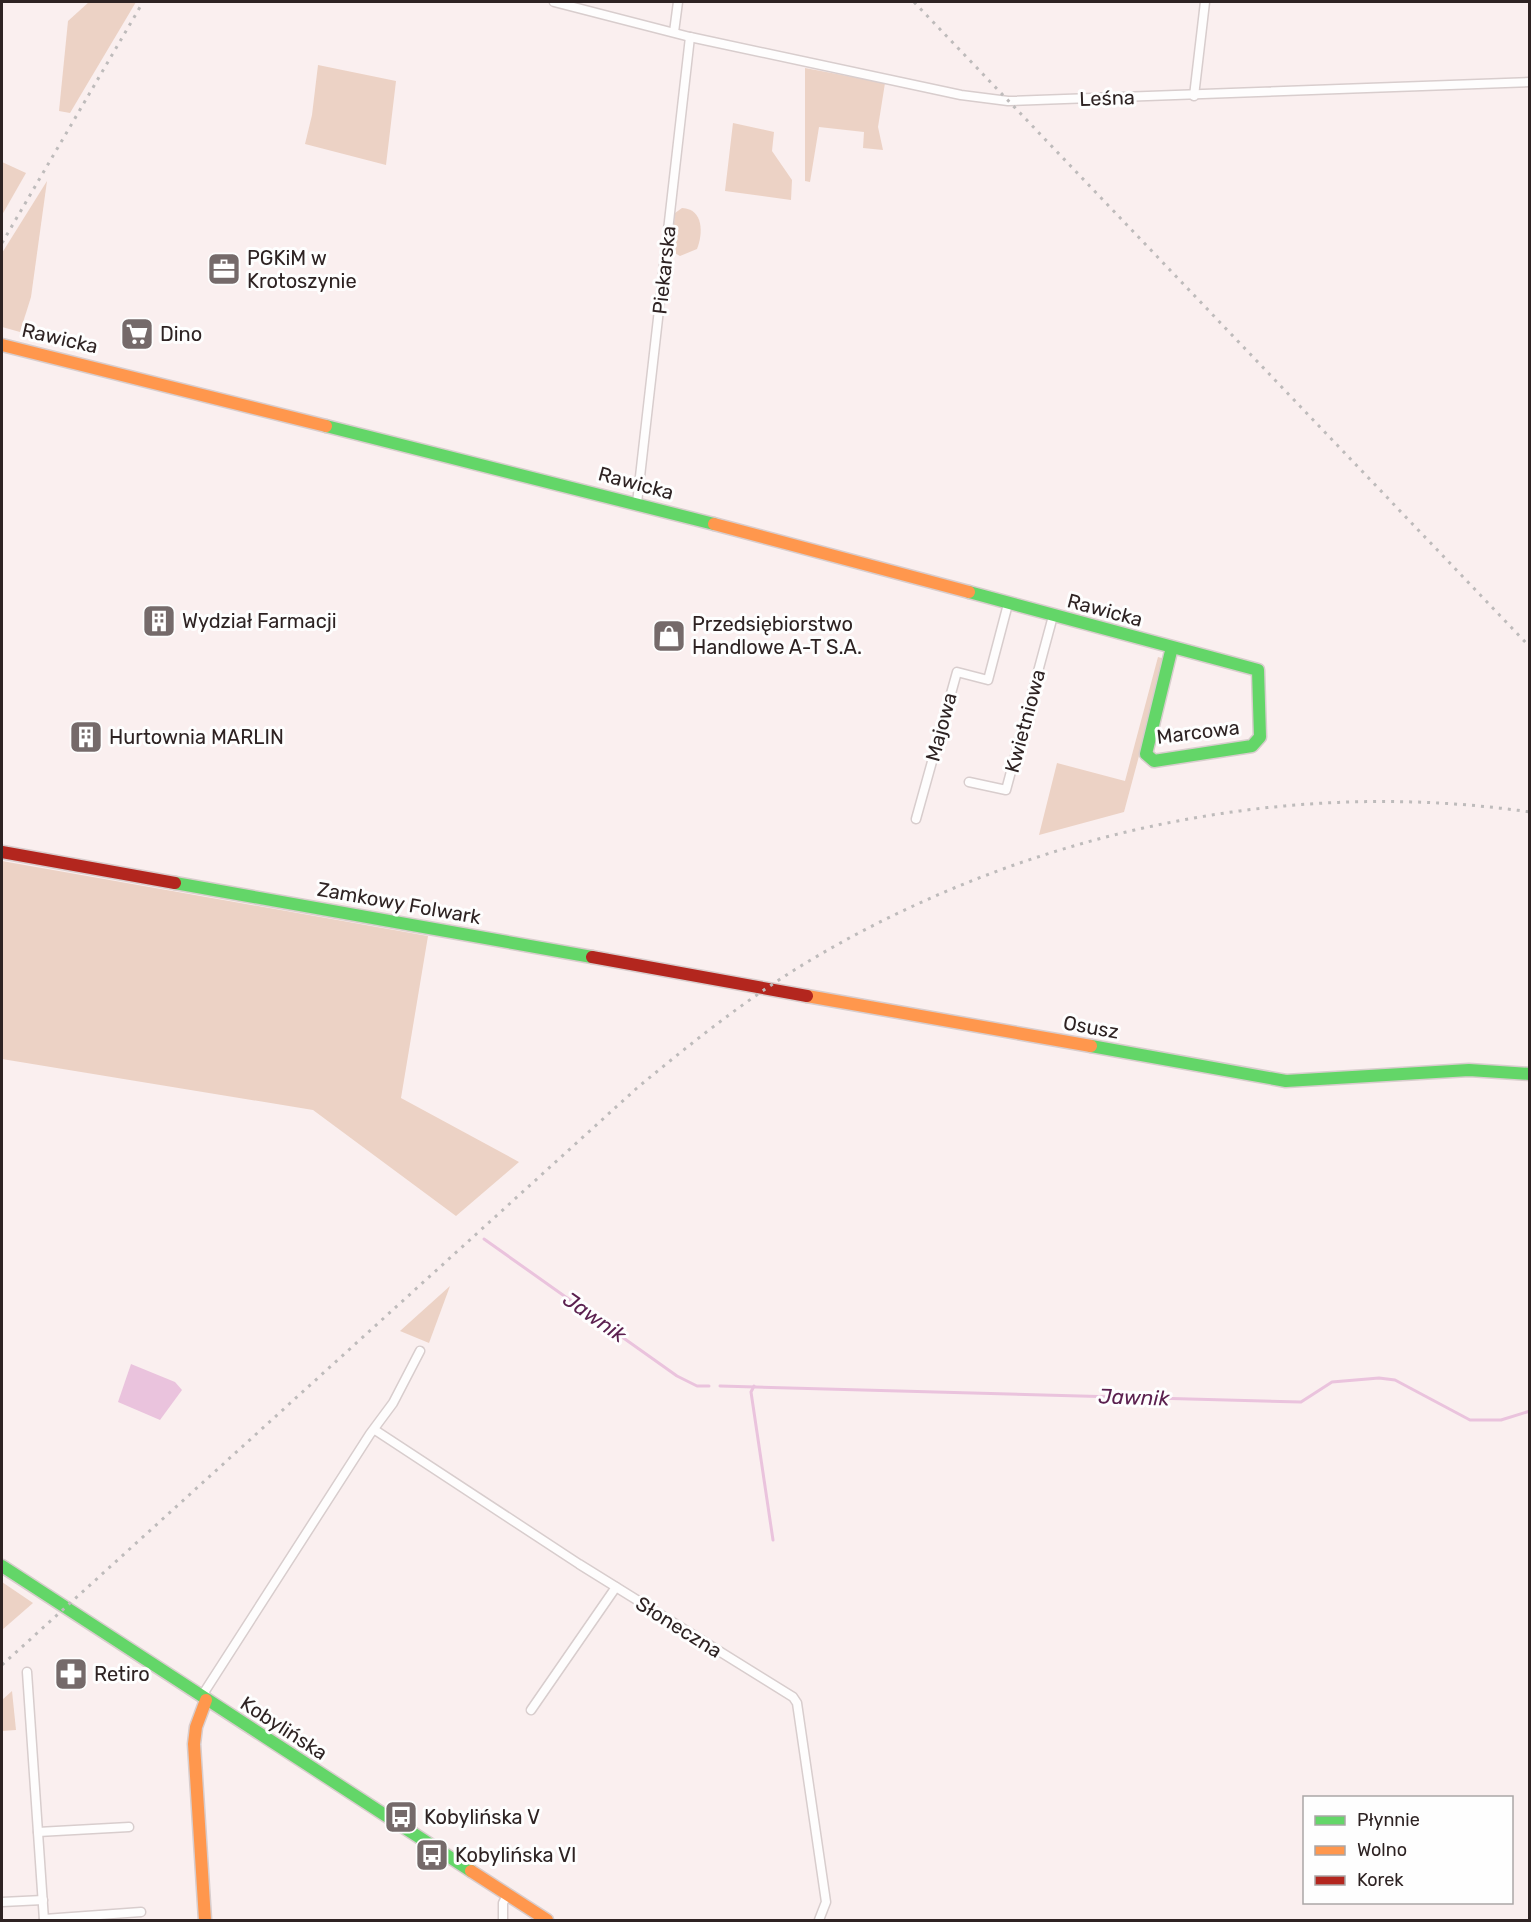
<svg xmlns="http://www.w3.org/2000/svg" width="1531" height="1922" viewBox="0 0 1531 1922" font-family="Rubik,sans-serif">
  <style>
    .green { fill: #ecd2c5 }
    .water { fill: #eac3dd }
    .lines { fill: none; stroke-linecap: round; stroke-linejoin: round }
    .stream { stroke: #eac3dd; stroke-width: 3 }
    .street-casing { stroke: #d8cdcd; stroke-width: 11 }
    .fast-casing { stroke: #d8cdcd; stroke-width: 15 }
    .slow-casing { stroke: #d8cdcd; stroke-width: 15 }
    .jam-casing { stroke: #d8cdcd; stroke-width: 15 }
    .street { stroke: #fefdfd; stroke-width: 8 }
    .fast { stroke: #63d668; stroke-width: 12 }
    .slow { stroke: #ff974d; stroke-width: 12 }
    .jam { stroke: #b3261e; stroke-width: 12 }
    .rail { stroke: #bebbbb; stroke-width: 3; stroke-dasharray: 3 6; stroke-linecap: butt }
    .labels { text-anchor: middle; dominant-baseline: central; stroke-width: 6; stroke-linejoin: round; paint-order: stroke }
    .street-label { font-size: 20px; fill: #2e2323; stroke: #fefefe }
    .poi-label { font-size: 20px; fill: #2e2323; stroke: #fefefe; text-anchor: start }
    .water-label { font-size: 21px; font-style: italic; fill: #5b204f; stroke: #fefefe }
  </style>
  <rect width="100%" height="100%" fill="#faefef"/>
  <g class="green">
    <polygon points="89,2 136,2 70,113 59,111 68,21"/>
    <polygon points="318,65 396,81 386,165 305,144 312,115"/>
    <polygon points="805,68 885,83 878,127 883,150 863,148 864,132 819,127 810,182 805,181"/>
    <polygon points="733,123 774,132 772,151 792,180 791,200 725,191"/>
    <polygon points="2,162 26,173 2,215"/>
    <polygon points="47,181 31,297 20,332 2,327 2,253"/>
    <path d="M682 208C704 209 703 234 697 249L680 256 671 251 675 213Z"/>
    <polygon points="1158,657 1165,659 1124,812 1039,835 1057,763 1125,781"/>
    <polygon points="2,861 428,936 401,1098 519,1162 456,1216 313,1110 2,1059"/>
    <polygon points="450,1286 429,1343 400,1331"/>
    <polygon points="2,1582 33,1603 2,1630"/>
    <polygon points="12,1691 16,1730 2,1731 2,1700"/>
  </g>
  <polygon class="water" points="131,1364 175,1382 182,1390 160,1420 118,1402"/>
  <g class="lines">
    <g class="stream">
      <polyline points="484,1239 677,1376 697,1386 709,1386"/>
      <polyline points="720,1386 1301,1402 1332,1382 1379,1378 1395,1380 1470,1420 1501,1420 1530,1411"/>
      <polyline points="754,1386 751,1392 773,1540"/>
    </g>
    <g class="street-casing">
      <g id="street">
        <polyline points="554,2 690,37 961,95 1008,101 1530,82"/>
        <polyline points="674,32 678,2"/>
        <polyline points="1194,96 1205,2"/>
        <polyline points="637,503 690,37"/>
        <polyline points="969,782 1006,790 1053,616"/>
        <polyline points="916,819 957,672 988,680 1008,604"/>
        <polyline points="375,1430 579,1564 793,1697 797,1703 826,1902 819,1920"/>
        <polyline points="27,1672 44,1920"/>
        <polyline points="206,1699 205,1691 370,1434 393,1403 420,1351"/>
        <polyline points="531,1710 616,1587"/>
        <polyline points="38,1832 129,1827"/>
        <polyline points="2,1902 43,1900"/>
        <polyline points="44,1919 141,1912"/>
        <polyline points="503,1920 503,1903 507,1895"/>
      </g>
    </g>
    <g class="fast-casing">
      <g id="fast">
        <polyline points="326,426 714,524"/>
        <polyline points="969,592 1258,670 1260,737 1252,746 1154,761 1146,754 1172,647"/>
        <polyline points="175,883 592,957"/>
        <polyline points="1091,1046 1286,1081 1469,1070 1530,1074"/>
        <polyline points="2,1566 471,1871"/>
      </g>
    </g>
    <g class="slow-casing">
      <g id="slow">
        <polyline points="2,345 326,426"/>
        <polyline points="714,524 969,592"/>
        <polyline points="807,996 1091,1046"/>
        <polyline points="471,1871 547,1920"/>
        <polyline points="205,1920 194,1744 196,1727 206,1700"/>
      </g>
    </g>
    <g class="jam-casing">
      <g id="jam">
        <polyline points="2,852 175,883"/>
        <polyline points="592,957 807,996"/>
      </g>
    </g>
    <use href="#street" class="street"/>
    <use href="#fast" class="fast"/>
    <use href="#slow" class="slow"/>
    <use href="#jam" class="jam"/>
    <g class="rail">
      <polyline points="914,2 1530,647"/>
      <polyline points="2,243 143,2"/>
      <path d="M2 1665 637 1088C690 1044 745 1000 804 964 1019 834 1280 776 1530 812"/>
    </g>
  </g>
  <defs>
    <g id="office-square" transform="scale(1.725)"><rect x="-9" y="-9" width="18" height="18" rx="4" fill="#756a6a" stroke="#fefefe"/><path d="M-6-3h4V-5.5h4V-3h4V5H-6ZM-1-4.5V-3h2v-1.5ZM-6 0V1H6V0Z" fill="#fff"/></g>
    <g id="supermarket-square" transform="scale(1.725)"><rect x="-9" y="-9" width="18" height="18" rx="4" fill="#756a6a" stroke="#fefefe"/><path d="M-6-5.5h2.5l.6 2H6L4.5 2H-2.5L-4.4-4H-6ZM-1.5 3.2a1.3 1.3 0 1 0 .1 0ZM3 3.2a1.3 1.3 0 1 0 .1 0Z" fill="#fff"/></g>
    <g id="building-square" transform="scale(1.725)"><rect x="-9" y="-9" width="18" height="18" rx="4" fill="#756a6a" stroke="#fefefe"/><path d="M-4-6H4V6H1V3H-1V6H-4ZM-2.5-4.3h1.7v1.8h-1.7ZM.8-4.3h1.7v1.8H.8ZM-2.5-1h1.7V.8h-1.7ZM.8-1h1.7V.8H.8Z" fill="#fff"/></g>
    <g id="shop-square" transform="scale(1.725)"><rect x="-9" y="-9" width="18" height="18" rx="4" fill="#756a6a" stroke="#fefefe"/><path d="M-5-2.5h2.3a2.7 3.5 0 0 1 5.4 0H5L5.5 6h-11ZM-1.5-2.5h3a1.5 2.3 0 0 0-3 0Z" fill="#fff"/></g>
    <g id="pharmacy-square" transform="scale(1.725)"><rect x="-9" y="-9" width="18" height="18" rx="4" fill="#756a6a" stroke="#fefefe"/><path d="M-2-6h4v4h4v4h-4v4h-4v-4h-4v-4h4Z" fill="#fff"/></g>
    <g id="bus-square" transform="scale(1.725)"><rect x="-9" y="-9" width="18" height="18" rx="4" fill="#756a6a" stroke="#fefefe"/><path d="M-5-6H5V4H4V6H2V4H-2V6H-4V4H-5ZM-3.5-4V0h7V-4ZM-3.5 1.2v1.5H-2V1.2ZM2 1.2v1.5H3.5V1.2Z" fill="#fff"/></g>
  </defs>
  <g fill-rule="evenodd">
    <use href="#office-square" x="224" y="269"/>
    <use href="#supermarket-square" x="137" y="334"/>
    <use href="#building-square" x="159" y="621"/>
    <use href="#shop-square" x="669" y="636"/>
    <use href="#building-square" x="86" y="737"/>
    <use href="#pharmacy-square" x="71" y="1674"/>
    <use href="#bus-square" x="401" y="1817"/>
    <use href="#bus-square" x="432" y="1855"/>
  </g>
  <g class="labels">
    <g class="street-label">
      <text transform="translate(1107 98) rotate(-2)">Leśna</text>
      <text transform="translate(664 270) rotate(-84)">Piekarska</text>
      <text transform="translate(60 338) rotate(13)">Rawicka</text>
      <text transform="translate(636 483) rotate(15)">Rawicka</text>
      <text transform="translate(1105 610) rotate(15)">Rawicka</text>
      <text transform="translate(1025 721) rotate(-75)">Kwietniowa</text>
      <text transform="translate(941 727) rotate(-75)">Majowa</text>
      <text transform="translate(1198 732) rotate(-7)">Marcowa</text>
      <text transform="translate(399 903) rotate(10)">Zamkowy Folwark</text>
      <text transform="translate(1091 1027) rotate(10)">Osusz</text>
      <text transform="translate(679 1627) rotate(32)">Słoneczna</text>
      <text transform="translate(284 1728) rotate(33)">Kobylińska</text>
    </g>
    <g class="poi-label">
      <text x="247" y="258">PGKiM w<tspan x="247" dy="23">Krotoszynie</tspan></text>
      <text x="160" y="334">Dino</text>
      <text x="182" y="621">Wydział Farmacji</text>
      <text x="692" y="624">Przedsiębiorstwo<tspan x="692" dy="23">Handlowe A-T S.A.</tspan></text>
      <text x="109" y="737">Hurtownia MARLIN</text>
      <text x="94" y="1674">Retiro</text>
      <text x="424" y="1817">Kobylińska V</text>
      <text x="455" y="1855">Kobylińska VI</text>
    </g>
    <g class="water-label">
      <text transform="translate(595 1317) rotate(35)">Jawnik</text>
      <text transform="translate(1134 1397) rotate(2)">Jawnik</text>
    </g>
  </g>
  <rect width="1531" height="1922" fill="none" stroke="#2e2323" stroke-width="6"/>
  <rect x="1303" y="1796" width="210" height="108" fill="#fefefe" stroke="#aba6a6" stroke-width="1.5"/>
  <rect x="1315" y="1816" width="30" height="9" fill="#63d668" stroke="#aba6a6" stroke-width="1.5"/>
  <text x="1357" y="1826" font-size="18" fill="#2e2323">Płynnie</text>
  <rect x="1315" y="1846" width="30" height="9" fill="#ff974d" stroke="#aba6a6" stroke-width="1.5"/>
  <text x="1357" y="1856" font-size="18" fill="#2e2323">Wolno</text>
  <rect x="1315" y="1876" width="30" height="9" fill="#b3261e" stroke="#aba6a6" stroke-width="1.5"/>
  <text x="1357" y="1886" font-size="18" fill="#2e2323">Korek</text>
</svg>
